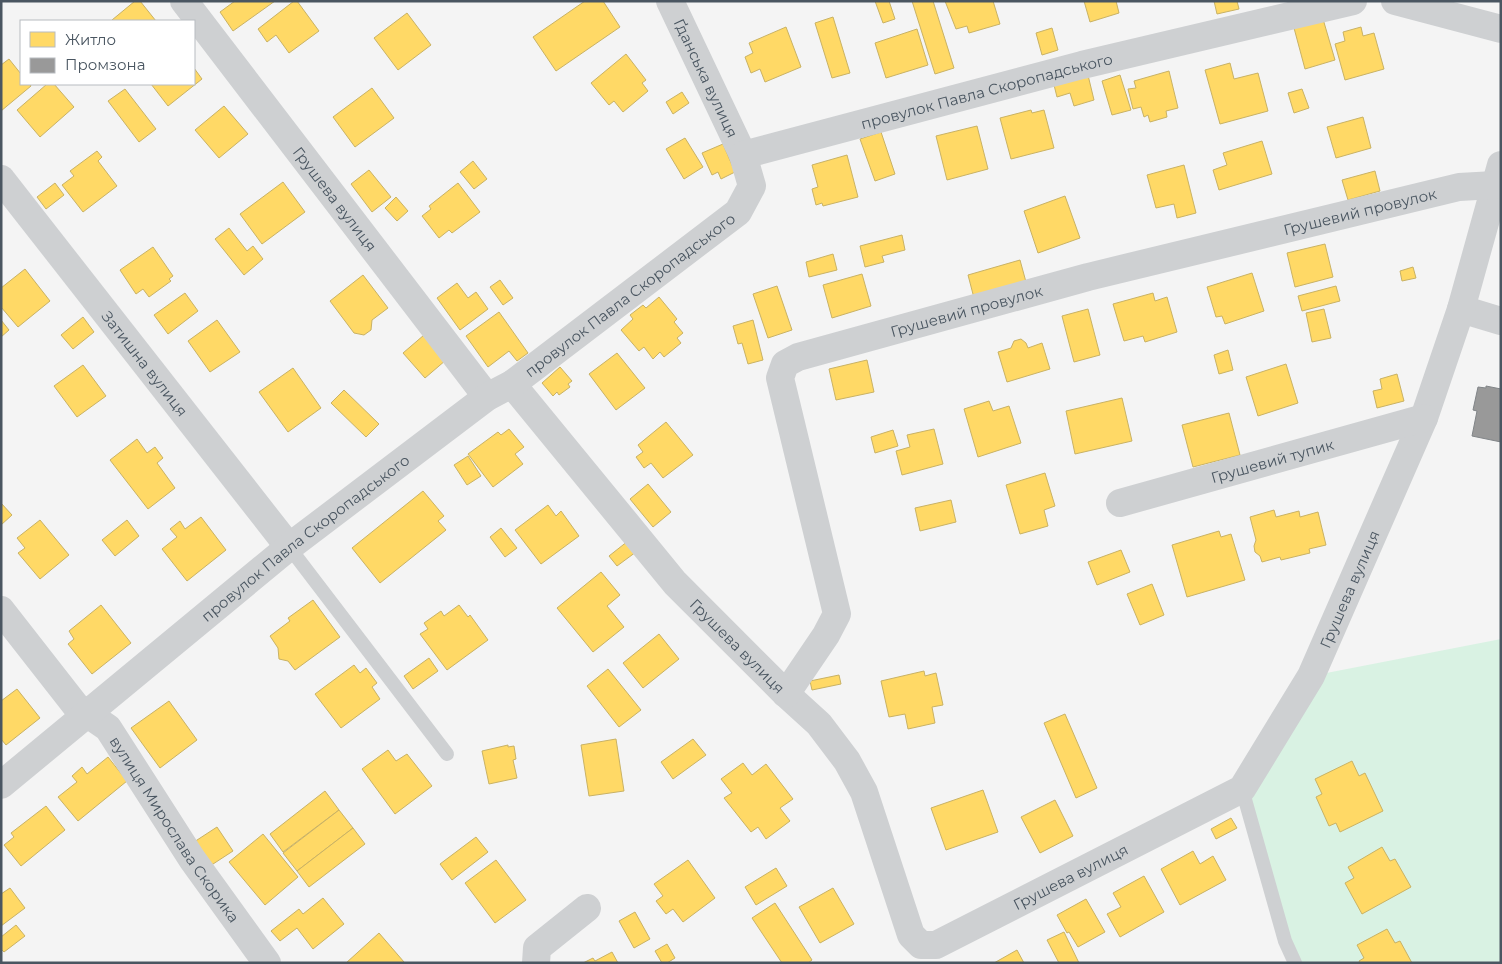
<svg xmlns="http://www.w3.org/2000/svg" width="1502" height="964" viewBox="0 0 1502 964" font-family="Montserrat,sans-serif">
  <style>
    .green { fill: #d9f2e3 }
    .homes { fill: #ffd966; stroke: #c9b264 }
    .industry { fill: #999; stroke: #818588 }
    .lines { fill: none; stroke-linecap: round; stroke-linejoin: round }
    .lane { stroke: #ced0d2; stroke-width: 14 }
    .street { stroke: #ced0d2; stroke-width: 28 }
    .labels { text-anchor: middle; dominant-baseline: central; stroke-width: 5; stroke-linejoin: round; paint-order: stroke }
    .street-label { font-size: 15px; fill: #4a5661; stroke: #fff }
  </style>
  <rect width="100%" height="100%" fill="#f4f4f4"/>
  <polygon class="green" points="1501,639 1501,963 1295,963 1242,789 1311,676"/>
  <g class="homes">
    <polygon points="135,1 140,1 156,21 113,21 112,20"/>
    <polygon points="235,1 275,1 233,31 220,12"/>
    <polygon points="294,1 297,1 319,31 289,53 276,35 267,42 258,29"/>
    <polygon points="585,1 603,1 620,27 556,71 533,37"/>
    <polygon points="875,1 889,1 895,19 883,23"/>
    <polygon points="912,1 933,1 954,68 935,74"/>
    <polygon points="945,1 993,1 1000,24 969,33 967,26 956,29"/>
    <polygon points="1084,1 1116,1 1119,13 1090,22"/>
    <polygon points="1214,1 1237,1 1239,9 1217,14"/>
    <polygon points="407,13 431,45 398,70 374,38"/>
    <polygon points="833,17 850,73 832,78 815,23"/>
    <polygon points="1323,19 1335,60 1305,69 1294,28"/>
    <polygon points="786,27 801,67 765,82 760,69 751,73 745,57 753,53 749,43"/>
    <polygon points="1361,27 1363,36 1374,33 1384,69 1345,80 1335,44 1345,41 1343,32"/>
    <polygon points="1052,28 1058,50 1042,55 1036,33"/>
    <polygon points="917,29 928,65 886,78 875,43"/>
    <polygon points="626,54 646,80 642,83 648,91 623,112 614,101 609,105 591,83"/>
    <polygon points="9,59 21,74 21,84 30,84 31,86 1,111 1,65"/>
    <polygon points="1230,63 1234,79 1258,73 1268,111 1220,124 1205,70"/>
    <polygon points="194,68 202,79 168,106 151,84 194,84"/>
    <polygon points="1087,71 1094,100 1074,106 1070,93 1057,97 1053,81"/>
    <polygon points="1169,71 1178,108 1166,111 1167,117 1150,122 1148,115 1144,117 1141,107 1133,109 1128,89 1136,88 1134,81"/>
    <polygon points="1120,75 1131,110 1112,115 1102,81"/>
    <polygon points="47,84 54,84 74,107 40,137 17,110"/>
    <polygon points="372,88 394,118 355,147 333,117"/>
    <polygon points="125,89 156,129 139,142 108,101"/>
    <polygon points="1302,89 1309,108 1294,113 1288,93"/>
    <polygon points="682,92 689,103 673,114 666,102"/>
    <polygon points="224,106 248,134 219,158 195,130"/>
    <polygon points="1031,110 1032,113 1044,110 1054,148 1011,159 1000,118"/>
    <polygon points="1363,117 1371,148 1336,158 1327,127"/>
    <polygon points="977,126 988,169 947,180 936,136"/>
    <polygon points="881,132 895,174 875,181 860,139"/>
    <polygon points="685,138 703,167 684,179 666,149"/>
    <polygon points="1262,141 1272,174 1219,190 1213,170 1227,165 1223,153"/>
    <polygon points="723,144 735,172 721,179 718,172 712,175 702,153"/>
    <polygon points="97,151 102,157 98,161 117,186 83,212 62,185 74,176 70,171"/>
    <polygon points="847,155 858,197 823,206 822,203 816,205 812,189 818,187 812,165"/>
    <polygon points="473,161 487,179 474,189 460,172"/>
    <polygon points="1184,165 1196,213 1177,218 1174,204 1156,208 1147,175"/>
    <polygon points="369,170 391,197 372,212 351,184"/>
    <polygon points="1375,171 1380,191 1348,200 1342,180"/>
    <polygon points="283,182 305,212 262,244 240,214"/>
    <polygon points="55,183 64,195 46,209 37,197"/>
    <polygon points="458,183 480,212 452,233 449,230 439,238 422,216 431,209 429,206"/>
    <polygon points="1065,196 1080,238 1038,253 1024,211"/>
    <polygon points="396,197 408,211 397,221 385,208"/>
    <polygon points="229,228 247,251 253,246 263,259 244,275 215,239"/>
    <polygon points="902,235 905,250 882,256 884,262 865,267 860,246"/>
    <polygon points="1325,244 1333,277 1295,287 1287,253"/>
    <polygon points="153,247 173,276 169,279 171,281 149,297 143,289 136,294 120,270"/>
    <polygon points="833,254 837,270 809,277 806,262"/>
    <polygon points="1020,260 1026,282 974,298 968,275"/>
    <polygon points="1413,267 1416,278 1402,281 1400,271"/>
    <polygon points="25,269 50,301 18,327 1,307 1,288"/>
    <polygon points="1252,273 1264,311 1225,324 1222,316 1216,317 1207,287"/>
    <polygon points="862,274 871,306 832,318 823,285"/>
    <polygon points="363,275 388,308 372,320 371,330 364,335 354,333 330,301"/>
    <polygon points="500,280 513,298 503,305 490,287"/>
    <polygon points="457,283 468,298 476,292 488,309 460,330 437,298"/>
    <polygon points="777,286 792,330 768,338 753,294"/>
    <polygon points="1336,286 1340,301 1302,311 1298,296"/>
    <polygon points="185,293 198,311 168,334 154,315"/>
    <polygon points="1153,293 1155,301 1167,297 1177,332 1145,342 1143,336 1124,341 1113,304"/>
    <polygon points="659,297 677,319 674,322 683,333 677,338 681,343 664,357 660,352 653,359 644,347 639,351 621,330 633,319 630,315 643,305 646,308"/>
    <polygon points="1088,309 1100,355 1074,362 1062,316"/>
    <polygon points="1324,309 1331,338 1312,342 1306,313"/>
    <polygon points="499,312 528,353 517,361 509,351 488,367 466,336"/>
    <polygon points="83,317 94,332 73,349 61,335"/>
    <polygon points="1,320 9,330 1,337"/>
    <polygon points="217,320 240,352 210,372 188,341"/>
    <polygon points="753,320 763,360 748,364 742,343 738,344 733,326"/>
    <polygon points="424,335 446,360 425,378 403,353"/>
    <polygon points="1021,339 1026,343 1028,348 1042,343 1050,369 1007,382 998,352 1011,348 1014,341"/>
    <polygon points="1228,350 1233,370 1219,374 1214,355"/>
    <polygon points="617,353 645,388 616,410 589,374"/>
    <polygon points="867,360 874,392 836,400 829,369"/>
    <polygon points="1286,364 1298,403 1258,416 1246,377"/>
    <polygon points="83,365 106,396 77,417 54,386"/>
    <polygon points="560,367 572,381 568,384 570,387 559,395 557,392 553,396 542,383"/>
    <polygon points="293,368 321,408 288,432 259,392"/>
    <polygon points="1397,374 1404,401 1377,408 1373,391 1382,389 1380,379"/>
    <polygon points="344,390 379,424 366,437 331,403"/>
    <polygon points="1122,398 1132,441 1075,454 1066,411"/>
    <polygon points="989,401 993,411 1009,406 1021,443 978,457 964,409"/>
    <polygon points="1229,413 1240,455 1193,467 1182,425"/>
    <polygon points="666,422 693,455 663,478 651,463 644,468 636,457 643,452 638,445"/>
    <polygon points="509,429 524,447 515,454 523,464 493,487 468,454 498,432 501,435"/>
    <polygon points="934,429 943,464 902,475 896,451 910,447 907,435"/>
    <polygon points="893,430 898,446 875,453 871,437"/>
    <polygon points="137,439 147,453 155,447 163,458 157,463 175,488 148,509 110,460"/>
    <polygon points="468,456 481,476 467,485 454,465"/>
    <polygon points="1045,473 1055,506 1044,510 1048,526 1020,534 1006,485"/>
    <polygon points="648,484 671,512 653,527 630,499"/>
    <polygon points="423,491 444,516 438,521 446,530 380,583 352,548"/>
    <polygon points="951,500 956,522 920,531 915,508"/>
    <polygon points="1,503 12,515 1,525"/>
    <polygon points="548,505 556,516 561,511 579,536 541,564 515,530"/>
    <polygon points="1274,510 1276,517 1299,511 1300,517 1318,512 1326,545 1309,549 1310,553 1281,560 1280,557 1262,562 1260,556 1255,552 1254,546 1256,540 1250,517"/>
    <polygon points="201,517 226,550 187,581 162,549 177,537 170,529 180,521 185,529"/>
    <polygon points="40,520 69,555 40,579 18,553 25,548 17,538"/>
    <polygon points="127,520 139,536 115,556 102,540"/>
    <polygon points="501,528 517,548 505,557 490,537"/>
    <polygon points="1219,531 1221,537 1231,534 1245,580 1187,597 1172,545"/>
    <polygon points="628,541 636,552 617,566 609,556"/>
    <polygon points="1121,550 1130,572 1097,585 1088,562"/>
    <polygon points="601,572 620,595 607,606 624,627 593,652 557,608"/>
    <polygon points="1152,584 1164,615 1140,625 1127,594"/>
    <polygon points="313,600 340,637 295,670 288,661 279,659 278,648 270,636 290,621 288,618"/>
    <polygon points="101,605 131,643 92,674 68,644 74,639 69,631"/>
    <polygon points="459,605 468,617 470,615 488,640 447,670 420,634 428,629 424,623 441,611 444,616"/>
    <polygon points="659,634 679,659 643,688 623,663"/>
    <polygon points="429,658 438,671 413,689 404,676"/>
    <polygon points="354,665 360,673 366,668 377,683 372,687 380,699 341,728 315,694"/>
    <polygon points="608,669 641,710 619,727 587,686"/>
    <polygon points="924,671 925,676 936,673 943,705 932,707 935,723 908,729 905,714 889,717 881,681"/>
    <polygon points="839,675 841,684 812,690 810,681"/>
    <polygon points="17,689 40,718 6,745 1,739 1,701"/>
    <polygon points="169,701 197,740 160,768 131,728"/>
    <polygon points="1065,714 1097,788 1076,798 1044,723"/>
    <polygon points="616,739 624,791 589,796 581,745"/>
    <polygon points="693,739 706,755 673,779 661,762"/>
    <polygon points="508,745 508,747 514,746 516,759 513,760 517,778 489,784 482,751"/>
    <polygon points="388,750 396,761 407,754 432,786 395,814 362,769"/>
    <polygon points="108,757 127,781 78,821 58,797 77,782 72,776 82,767 87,774"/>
    <polygon points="1352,761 1359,776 1365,773 1383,811 1340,832 1336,823 1329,826 1316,797 1322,794 1315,779"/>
    <polygon points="743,763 752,775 766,764 793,799 780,808 790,821 766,839 758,827 751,832 724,798 732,793 721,779"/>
    <polygon points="983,790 998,832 946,850 931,808"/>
    <polygon points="325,791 339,810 283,852 270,834"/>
    <polygon points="1055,800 1073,836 1040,853 1021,817"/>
    <polygon points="46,806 65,830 21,866 4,845 14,837 11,833"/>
    <polygon points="339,810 353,828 297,871 283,853"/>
    <polygon points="1231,818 1237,828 1216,839 1211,829"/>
    <polygon points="217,827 233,851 210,866 194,842"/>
    <polygon points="353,828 365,844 309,887 297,871"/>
    <polygon points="263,834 298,877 265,905 229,862"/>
    <polygon points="476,837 488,852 452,880 440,864"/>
    <polygon points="1382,847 1390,861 1395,859 1411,887 1362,914 1345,883 1354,878 1348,867"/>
    <polygon points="1193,851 1200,864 1213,856 1226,880 1180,905 1161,869"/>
    <polygon points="496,860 526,900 495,923 465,883"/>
    <polygon points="688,860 715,898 683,922 673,909 666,914 656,901 663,896 654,884"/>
    <polygon points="776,868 787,886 756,905 745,887"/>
    <polygon points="1144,876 1164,912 1120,937 1107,914 1121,907 1113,893"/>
    <polygon points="10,888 25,908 1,926 1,894"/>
    <polygon points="833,888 854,924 820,943 799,907"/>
    <polygon points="323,898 344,924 313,949 297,928 280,941 271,931 299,909 303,914"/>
    <polygon points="1086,899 1105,932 1078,947 1069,932 1067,933 1057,915"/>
    <polygon points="775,903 812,960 808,963 782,963 752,918"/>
    <polygon points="635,912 650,939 634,948 619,921"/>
    <polygon points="16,925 25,936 4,952 1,949 1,937"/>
    <polygon points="1387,929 1395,943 1400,941 1412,963 1360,963 1359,961 1364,958 1357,945"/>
    <polygon points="1064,932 1079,963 1059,963 1047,940"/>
    <polygon points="379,933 404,962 403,963 346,963"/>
    <polygon points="667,944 675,958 667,963 662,963 655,951"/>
    <polygon points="1017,950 1024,963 994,963"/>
    <polygon points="612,952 618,963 583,963 593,958 595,961"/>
  </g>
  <polygon class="industry" points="1486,386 1501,389 1501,442 1472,436 1477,411 1473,410 1478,387 1486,388"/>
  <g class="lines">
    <g class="lane">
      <polyline points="289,547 447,754"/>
      <polyline points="1242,789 1285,941 1295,963"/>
    </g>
    <g class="street">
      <path id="s1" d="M184 1 487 397"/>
      <path id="s2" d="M670 1 743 155"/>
      <polyline points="1395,1 1501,29"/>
      <path id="s3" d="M1 179 289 547"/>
      <polyline points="1461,309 1501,321"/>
      <path id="s4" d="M512 384 675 583 786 694 819 724 847 761 864 792 911 935 921 945H936L1242 789 1311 676 1424 418 1461 309 1501 165"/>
      <path id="s5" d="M1120 503 1424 418"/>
      <path id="s6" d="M1 610 76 706 108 728 192 859 267 963"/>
      <path id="s7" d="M786 694 826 635 837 614 780 378 785 364 798 357 1088 277 1459 187 1495 185"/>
      <path id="s8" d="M1 785 289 547 487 397 512 384 738 212 752 186 743 155 1082 65 1353 1"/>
      <polyline points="536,963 537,948 587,908"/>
    </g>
  </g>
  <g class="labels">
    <g class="street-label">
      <text stroke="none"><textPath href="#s2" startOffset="85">Ґданська вулиця</textPath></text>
      <text stroke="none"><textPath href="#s8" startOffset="1248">провулок Павла Скоропадського</textPath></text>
      <text stroke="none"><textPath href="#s1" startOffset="249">Грушева вулиця</textPath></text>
      <text stroke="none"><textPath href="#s7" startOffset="948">Грушевий провулок</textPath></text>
      <text stroke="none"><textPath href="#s8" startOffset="798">провулок Павла Скоропадського</textPath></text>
      <text stroke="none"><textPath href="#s7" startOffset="542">Грушевий провулок</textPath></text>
      <text stroke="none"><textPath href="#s3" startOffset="234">Затишна вулиця</textPath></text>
      <text stroke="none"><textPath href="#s5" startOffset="158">Грушевий тупик</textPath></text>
      <text stroke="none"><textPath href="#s8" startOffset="392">провулок Павла Скоропадського</textPath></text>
      <text stroke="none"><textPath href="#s4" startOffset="1291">Грушева вулиця</textPath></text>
      <text stroke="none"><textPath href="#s4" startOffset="346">Грушева вулиця</textPath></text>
      <text stroke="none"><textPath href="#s6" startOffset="282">вулиця Мирослава Скорика</textPath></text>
      <text stroke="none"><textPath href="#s4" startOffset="871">Грушева вулиця</textPath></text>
    </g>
  </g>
  <rect width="1502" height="964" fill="none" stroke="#4a5661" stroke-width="5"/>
  <rect x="20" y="20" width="175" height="65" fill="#ffffff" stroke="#b7bbc0"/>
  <rect x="30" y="32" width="25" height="15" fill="#ffd966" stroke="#b7bbc0"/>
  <text x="65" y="45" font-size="15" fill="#4a5661">Житло</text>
  <rect x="30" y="58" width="25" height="15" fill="#999999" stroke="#b7bbc0"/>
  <text x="65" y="70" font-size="15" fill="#4a5661">Промзона</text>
</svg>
